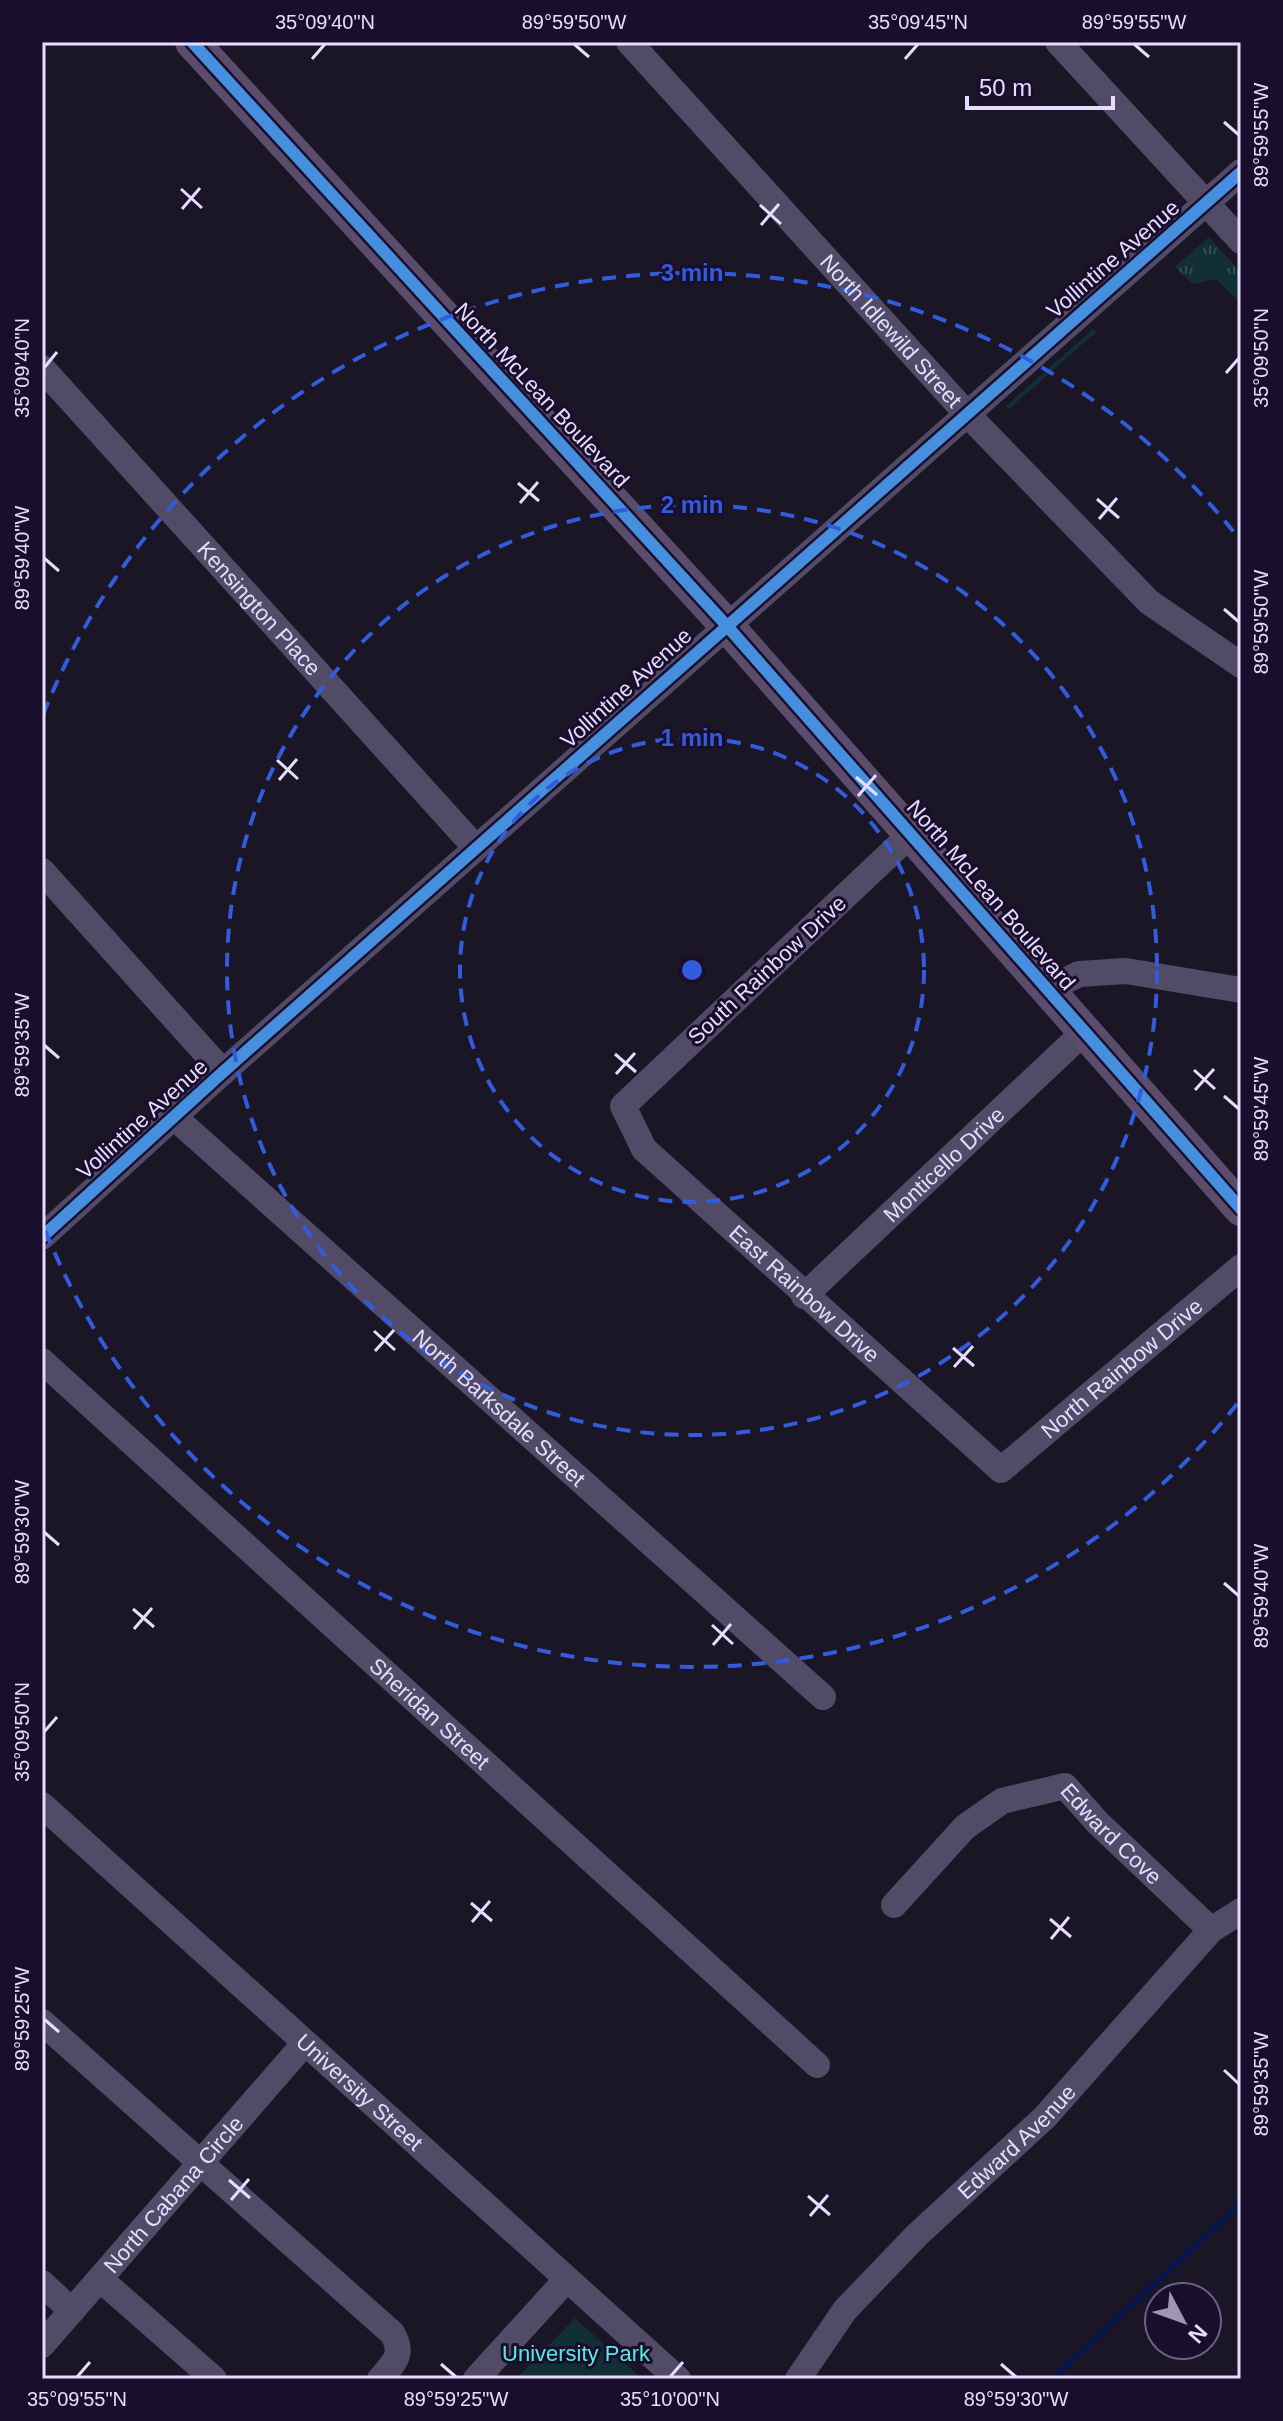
<svg xmlns="http://www.w3.org/2000/svg" width="1283" height="2421" viewBox="0 0 1283 2421" font-family="Helvetica,sans-serif">
  <style>
    .grass { fill: url(#grass-tufts) }
    .green { fill: #132f36 }
    .lines { fill: none; stroke-linecap: round; stroke-linejoin: round }
    .stream { stroke: #08154b; stroke-width: 6 }
    .minor { stroke: #514b67; stroke-width: 26 }
    .major { stroke: #5b4c6c; stroke-width: 34 }
    .cycleway-casing { stroke: #190f2d; stroke-width: 17 }
    .cycleway { stroke: #468fdf; stroke-width: 12 }
    .ticks { fill: none; stroke: #e5dcff; stroke-width: 3 }
    .ring { fill: none; stroke: #315cdc; stroke-width: 4; stroke-dasharray: 14 10 }
    .labels { text-anchor: middle; dominant-baseline: central; stroke-width: 6; stroke-linejoin: round; paint-order: stroke }
    .street-label { font-size: 22px; fill: #e5dcff; stroke: #190f2d }
    .park-label { font-size: 22px; fill: #5ceade; stroke: #190f2d }
    .centre { fill: #315cdc; stroke: #190f2d; stroke-width: 4 }
    .ring-label { font-size: 24px; text-anchor: middle; font-weight: bold; fill: #315cdc; stroke: #190f2d; stroke-width: 6; stroke-linejoin: round; paint-order: stroke }
    .neatline { fill: none; stroke: #e5dcff; stroke-width: 3 }
    .ticks-label { font-size: 20px; text-anchor: middle; fill: #e5dcff }
  </style>
  <defs>
    <pattern id="grass-tufts" width="24" height="20" patternUnits="userSpaceOnUse" patternTransform="scale(2)"><rect width="24" height="20" fill="#132f36"/><path d="M3 7l-1-3M5 7V3M7 7l1-3M15 17l-1-3M17 17v-4M19 17l1-3" fill="none" stroke="#354d54"/></pattern>
  </defs>
  <rect width="100%" height="100%" fill="#1b1626"/>
  <g class="grass">
    <polygon points="1209,237 1241,273 1241,303 1216,279 1193,284 1175,267"/>
    <polygon points="1093,329 1096,332 1009,409 1006,406"/>
  </g>
  <polygon class="green" points="575,2318 642,2379 643,2379 516,2379"/>
  <g class="lines">
    <polyline class="stream" points="1052,2379 1241,2203"/>
    <g class="minor">
      <path id="s1" d="M629 42 967 414 1149 602 1241 665"/>
      <polyline points="1058,42 1241,241"/>
      <path id="s2" d="M42 368 476 848"/>
      <path id="s3" d="M911 834 623 1106 644 1149 1001 1470 1241 1267"/>
      <polyline points="42,871 223,1072"/>
      <polyline points="1049,989 1079,974 1126,971 1241,990"/>
      <path id="s4" d="M174 1117 823 1697"/>
      <polyline points="42,1237 223,1072 1241,172"/>
      <path id="s5" d="M804 1296 1084 1032"/>
      <path id="s6" d="M42 1361 817 2065"/>
      <path id="s7" d="M42 1805 678 2379"/>
      <path id="s8" d="M894 1905 965 1827 1002 1801 1065 1786 1098 1823 1211 1930"/>
      <path d="M42 2022 392 2333C405 2354 394 2363 380 2379"/>
      <polyline points="100,2279 214,2379"/>
      <polyline points="42,2283 72,2311"/>
      <path id="s9" d="M42 2345 304 2044"/>
      <polyline points="476,2379 567,2279"/>
      <path id="s10" d="M798 2379 845 2310 917 2235 1045 2117 1211 1930 1241 1911"/>
    </g>
    <polyline class="major" points="192,42 727,626 1241,1209"/>
    <g class="cycleway-casing">
      <g id="cycleway">
        <polyline points="192,42 727,626 1241,1209"/>
        <polyline points="42,1237 223,1072 1241,172"/>
      </g>
    </g>
    <use href="#cycleway" class="cycleway"/>
  </g>
  <path class="ticks" d="M574 44 589 57M1134 44 1149 57M312 59 325 44M905 59 918 44M1224 122 1239 135M181 189 202 208M760 205 781 224M182 209 200 188M761 225 779 204M44 368 57 352M1226 373 1239 358M518 483 539 501M1097 499 1119 518M520 503 538 482M1099 519 1117 498M44 558 59 571M1224 609 1239 622M277 760 298 779M856 777 877 795M279 780 297 759M858 796 876 775M44 1045 59 1058M615 1054 636 1072M1194 1070 1215 1089M616 1074 635 1053M1195 1090 1214 1069M1224 1096 1239 1109M374 1331 395 1350M953 1348 974 1366M375 1351 394 1330M954 1367 973 1346M44 1532 59 1545M1224 1583 1239 1596M133 1609 154 1627M712 1625 733 1644M134 1629 152 1608M713 1645 731 1624M44 1732 57 1717M471 1903 492 1921M1050 1919 1071 1937M472 1922 490 1901M1051 1939 1069 1917M44 2019 59 2032M1224 2070 1239 2084M229 2180 250 2198M808 2196 830 2215M231 2200 249 2179M810 2216 828 2195M441 2364 456 2377M1001 2364 1016 2377M77 2377 90 2362M670 2377 683 2362"/>
  <g class="ring">
    <circle cx="692" cy="970" r="232"/>
    <circle cx="692" cy="970" r="465"/>
    <path d="M1237 1404A697 697 0 0 1 43 1225M43 715A697 697 0 0 1 1237 536"/>
  </g>
  <g class="labels">
    <g class="street-label">
      <text transform="translate(1113 259) rotate(-41)">Vollintine Avenue</text>
      <text stroke="none"><textPath href="#s1" startOffset="390">North Idlewild Street</textPath></text>
      <text transform="translate(542 395) rotate(47)">North McLean Boulevard</text>
      <text stroke="none"><textPath href="#s2" startOffset="324">Kensington Place</textPath></text>
      <text transform="translate(626 688) rotate(-42)">Vollintine Avenue</text>
      <text transform="translate(991 895) rotate(49)">North McLean Boulevard</text>
      <text transform="translate(767 970) rotate(-43)">South Rainbow Drive</text>
      <text transform="translate(142 1119) rotate(-42)">Vollintine Avenue</text>
      <text stroke="none"><textPath href="#s5" startOffset="192">Monticello Drive</textPath></text>
      <text stroke="none"><textPath href="#s3" startOffset="660">East Rainbow Drive</textPath></text>
      <text stroke="none"><textPath href="#s3" startOffset="1082">North Rainbow Drive</textPath></text>
      <text stroke="none"><textPath href="#s4" startOffset="436">North Barksdale Street</textPath></text>
      <text stroke="none"><textPath href="#s6" startOffset="524">Sheridan Street</textPath></text>
      <text stroke="none"><textPath href="#s8" startOffset="282">Edward Cove</textPath></text>
      <text stroke="none"><textPath href="#s7" startOffset="428">University Street</textPath></text>
      <text stroke="none"><textPath href="#s10" startOffset="324">Edward Avenue</textPath></text>
      <text stroke="none"><textPath href="#s9" startOffset="200">North Cabana Circle</textPath></text>
    </g>
    <g class="park-label">
      <text x="576" y="2353">University Park</text>
    </g>
  </g>
  <circle cx="692" cy="970" r="12" class="centre"/>
  <g class="ring-label">
    <text x="692" y="281">3 min</text>
    <text x="692" y="513">2 min</text>
    <text x="692" y="746">1 min</text>
  </g>
  <rect width="1283" height="2421" fill="none" stroke="#190f2d" stroke-width="88"/>
  <g transform="translate(1183 2321) rotate(131)"><circle r="38" fill="#190f2d" stroke="#6b6181" stroke-width="2"/>
  <path d="M0-6L14 30L0 20L-14 30Z" fill="#9e97b3"/>
  <text y="-12" font-size="22" font-weight="bold" text-anchor="middle" fill="#e5dcff">N</text>
  </g>
  <path d="M967 96v12h146v-12" fill="none" stroke="#e5dcff" stroke-width="4"/>
  <text x="979" y="96" font-size="24" fill="#e5dcff" stroke="#190f2d" stroke-width="6" paint-order="stroke">50 m</text>
  <rect x="44" y="44" width="1195" height="2333" class="neatline"/>
  <g class="ticks-label">
    <text x="325" y="29">35°09'40"N</text>
    <text x="574" y="29">89°59'50"W</text>
    <text x="918" y="29">35°09'45"N</text>
    <text x="1134" y="29">89°59'55"W</text>
    <text transform="translate(1261 135) rotate(-90)" y="7">89°59'55"W</text>
    <text transform="translate(1261 358) rotate(-90)" y="7">35°09'50"N</text>
    <text transform="translate(22 368) rotate(-90)" y="7">35°09'40"N</text>
    <text transform="translate(22 558) rotate(-90)" y="7">89°59'40"W</text>
    <text transform="translate(1261 622) rotate(-90)" y="7">89°59'50"W</text>
    <text transform="translate(22 1045) rotate(-90)" y="7">89°59'35"W</text>
    <text transform="translate(1261 1109) rotate(-90)" y="7">89°59'45"W</text>
    <text transform="translate(22 1532) rotate(-90)" y="7">89°59'30"W</text>
    <text transform="translate(1261 1596) rotate(-90)" y="7">89°59'40"W</text>
    <text transform="translate(22 1732) rotate(-90)" y="7">35°09'50"N</text>
    <text transform="translate(22 2019) rotate(-90)" y="7">89°59'25"W</text>
    <text transform="translate(1261 2084) rotate(-90)" y="7">89°59'35"W</text>
    <text x="77" y="2406">35°09'55"N</text>
    <text x="456" y="2406">89°59'25"W</text>
    <text x="670" y="2406">35°10'00"N</text>
    <text x="1016" y="2406">89°59'30"W</text>
  </g>
</svg>
